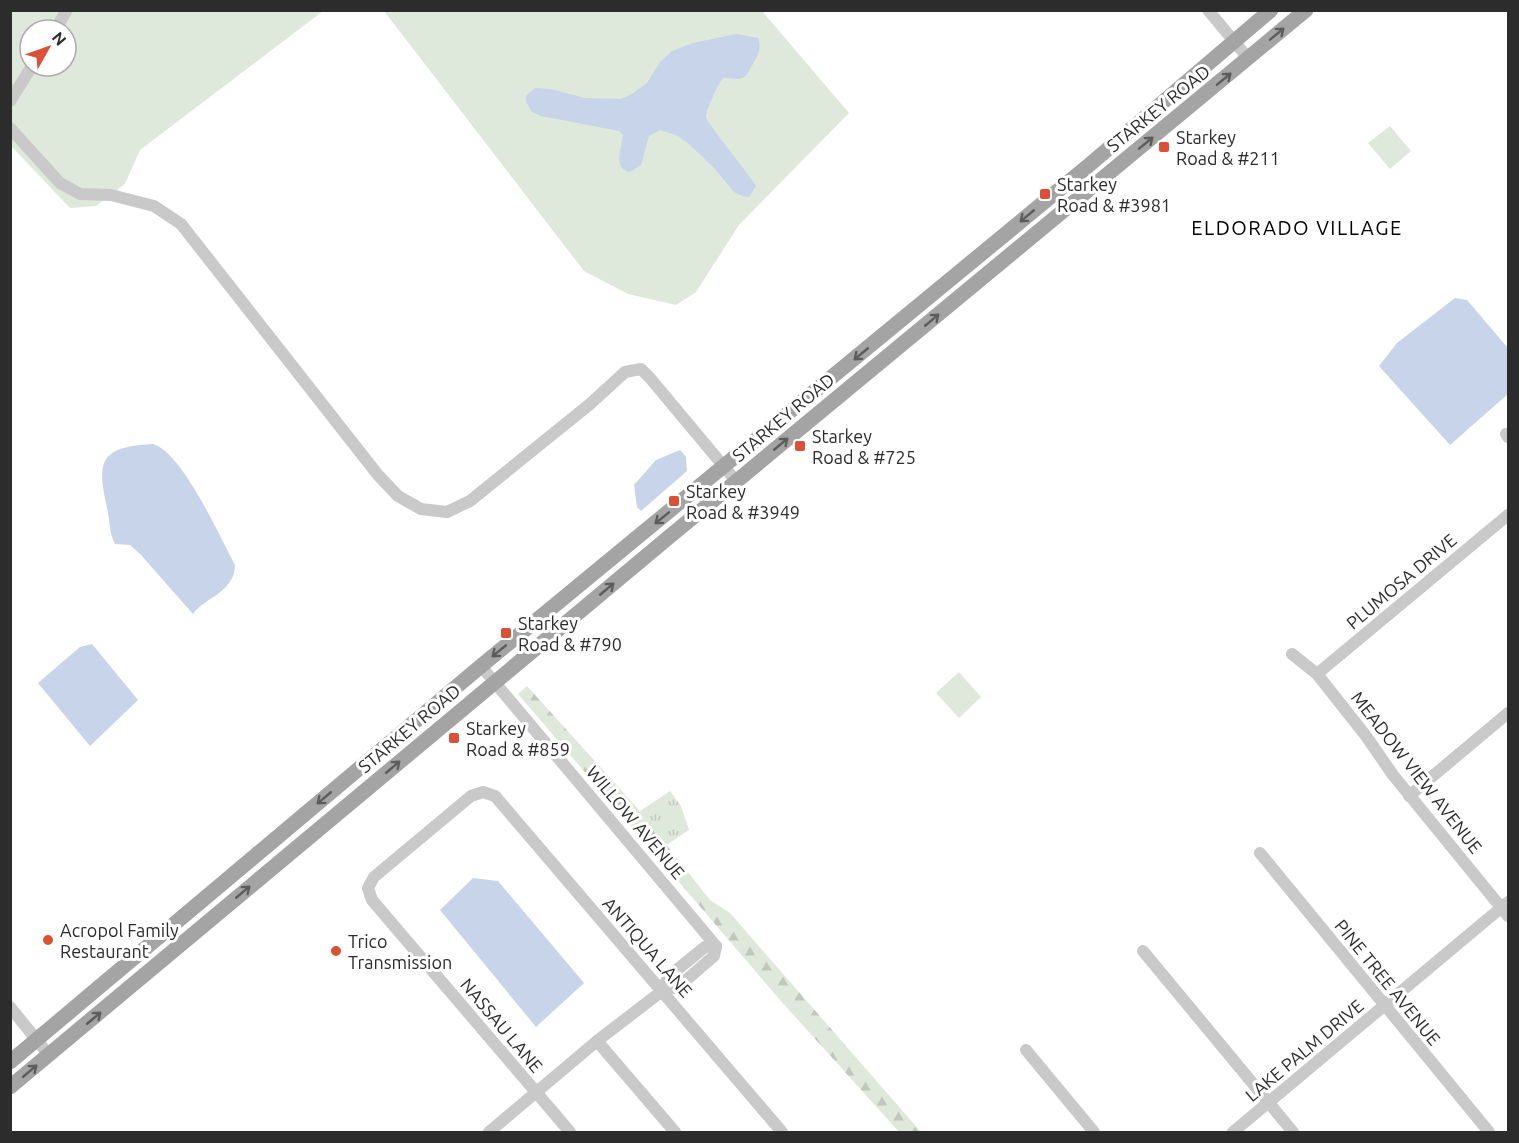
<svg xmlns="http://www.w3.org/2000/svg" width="1519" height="1143" viewBox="0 0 1519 1143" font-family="Ubuntu,sans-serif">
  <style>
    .grass { fill: #dfe9db; fill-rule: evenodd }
    .forest { fill: url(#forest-firs) }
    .park { fill: url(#park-tufts) }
    .water { fill: #c7d4e9 }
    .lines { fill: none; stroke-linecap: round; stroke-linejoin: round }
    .minor { stroke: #c9c9c9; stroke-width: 12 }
    .major { stroke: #a4a4a4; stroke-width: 15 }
    .oneway { stroke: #5c5c5c }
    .poi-dot { fill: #da5138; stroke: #fff; stroke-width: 2 }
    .labels { text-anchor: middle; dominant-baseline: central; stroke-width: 6; stroke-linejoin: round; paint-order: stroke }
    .street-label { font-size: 18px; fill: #2c2c2c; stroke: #fff }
    .poi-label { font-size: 18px; fill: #2c2c2c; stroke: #fff; text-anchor: start }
    .neighbourhood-label { font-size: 20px; letter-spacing: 1.5px; fill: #000; stroke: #fff }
  </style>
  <defs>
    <pattern id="forest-firs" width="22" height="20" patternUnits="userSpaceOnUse" patternTransform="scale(1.5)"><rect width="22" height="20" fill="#dfe9db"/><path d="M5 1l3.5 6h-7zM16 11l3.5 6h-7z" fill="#c0c8bc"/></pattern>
    <pattern id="park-tufts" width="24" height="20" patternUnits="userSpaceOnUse" patternTransform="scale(1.5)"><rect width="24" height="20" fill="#dfe9db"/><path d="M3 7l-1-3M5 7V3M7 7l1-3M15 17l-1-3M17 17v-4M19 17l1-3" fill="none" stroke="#c0c8bc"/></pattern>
  </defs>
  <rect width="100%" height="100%" fill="#fff"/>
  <g class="grass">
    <path d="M11 11H323L140 150 125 184 96 206 70 208 13 148 11 150ZM30 30H66V66H30Z"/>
    <polygon points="384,11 762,11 849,113 739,225 696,292 676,305 628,294 584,271"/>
    <polygon points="1390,126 1411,151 1390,169 1368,143"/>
    <polygon points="959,672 981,697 959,718 936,693"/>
  </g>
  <polygon class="forest" points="527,686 640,811 710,900 730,913 921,1132 899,1132 780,1000 518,694"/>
  <polygon class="park" points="670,791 681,806 689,830 665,846 640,811"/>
  <g class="water">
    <path d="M736 34 758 38C764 50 752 65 746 76L740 79 723 78C718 84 706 110 706 117 706 122 750 175 756 186L749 197 742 196 734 192 714 168 689 144 678 136 660 130 649 136 641 165 630 172C612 169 622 147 623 135L619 131 541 116 532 112 526 102V96L535 88 551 89 585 98 621 99 632 94 647 83 660 62 672 51 693 43Z"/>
    <polygon points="1455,298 1467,300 1508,348 1508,394 1450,445 1379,366 1397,343"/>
    <path d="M153 444C182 452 220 537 235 565 235 592 204 598 193 614L141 555 130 545 115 544C109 533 110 521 107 508 96 459 101 447 153 444Z"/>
    <polygon points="680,450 686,457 687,471 641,511 637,507 634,485 656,460"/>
    <polygon points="92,644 138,700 90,746 38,683 80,647"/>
    <polygon points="473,878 498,881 584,983 536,1027 440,910"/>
  </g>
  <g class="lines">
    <g class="minor">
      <polyline points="1208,10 1248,58"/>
      <polyline points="55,30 67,10"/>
      <polyline points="10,101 32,66"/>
      <polyline points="10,128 60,183 80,194 111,195 154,206 181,224 378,475 398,496 421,509 447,512 470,501 590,404 625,372 641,369 650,378 736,481"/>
      <polyline points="1506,434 1508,437"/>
      <polyline points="1292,654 1317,674 1366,736 1393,775 1508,916"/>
      <polyline points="481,666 716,946"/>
      <polyline points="1317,674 1508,515"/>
      <polyline points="1409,796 1508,713"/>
      <polyline points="1260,853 1489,1132"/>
      <polyline points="1143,951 1293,1132"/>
      <polyline points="662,991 678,987 714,956 716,946"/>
      <polyline points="10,1007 49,1055"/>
      <polyline points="597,1041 675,1132"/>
      <polyline points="1026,1050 1094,1132"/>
      <polyline points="489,1132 597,1041 662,991 668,977 705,947 716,946"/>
      <polyline points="570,1132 372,900 368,888 374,877 471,796 483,792 495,796 782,1132"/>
      <polyline points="1233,1132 1508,902"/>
    </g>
    <g class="major">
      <polyline points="10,1062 481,666 1088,166 1271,10"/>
      <polyline points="10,1087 669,537 1306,10"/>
    </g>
  </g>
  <defs><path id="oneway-shaft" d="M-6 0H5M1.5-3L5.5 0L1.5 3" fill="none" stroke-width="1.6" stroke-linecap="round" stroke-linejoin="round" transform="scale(1.5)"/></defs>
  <g class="oneway">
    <use href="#oneway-shaft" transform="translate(1277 34) rotate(-39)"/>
    <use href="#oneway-shaft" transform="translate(1224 79) rotate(-39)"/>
    <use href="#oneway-shaft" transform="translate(1146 143) rotate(-39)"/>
    <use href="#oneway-shaft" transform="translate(1027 216) rotate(140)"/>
    <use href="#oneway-shaft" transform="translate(932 320) rotate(-40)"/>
    <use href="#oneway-shaft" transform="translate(861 354) rotate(140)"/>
    <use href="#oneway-shaft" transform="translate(781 444) rotate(-40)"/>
    <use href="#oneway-shaft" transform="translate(662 518) rotate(141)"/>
    <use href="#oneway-shaft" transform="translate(607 589) rotate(-40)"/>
    <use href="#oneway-shaft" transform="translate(499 651) rotate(141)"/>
    <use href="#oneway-shaft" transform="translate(393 767) rotate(-40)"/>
    <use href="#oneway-shaft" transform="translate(324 798) rotate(140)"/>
    <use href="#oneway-shaft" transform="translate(243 892) rotate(-40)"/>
    <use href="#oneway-shaft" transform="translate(94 1018) rotate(-40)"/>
    <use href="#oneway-shaft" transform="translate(30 1071) rotate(-40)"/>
  </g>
  <g class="poi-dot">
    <rect x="1158" y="141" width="12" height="12" rx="3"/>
    <rect x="1039" y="188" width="12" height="12" rx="3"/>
    <rect x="794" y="440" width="12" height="12" rx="3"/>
    <rect x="668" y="495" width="12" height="12" rx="3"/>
    <rect x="500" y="627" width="12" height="12" rx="3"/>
    <rect x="448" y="732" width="12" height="12" rx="3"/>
    <circle cx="48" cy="940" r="6"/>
    <circle cx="336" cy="951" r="6"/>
  </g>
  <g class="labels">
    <g class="street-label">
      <text transform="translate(1158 108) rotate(-39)">STARKEY ROAD</text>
      <text transform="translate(783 417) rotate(-40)">STARKEY ROAD</text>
      <text transform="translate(1401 581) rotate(-40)">PLUMOSA DRIVE</text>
      <text transform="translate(409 728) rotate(-40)">STARKEY ROAD</text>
      <text transform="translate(1417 772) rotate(52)">MEADOW VIEW AVENUE</text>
      <text transform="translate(636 822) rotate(50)">WILLOW AVENUE</text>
      <text transform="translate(648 947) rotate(49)">ANTIQUA LANE</text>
      <text transform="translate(1388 982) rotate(51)">PINE TREE AVENUE</text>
      <text transform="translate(502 1025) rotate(50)">NASSAU LANE</text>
      <text transform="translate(1304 1050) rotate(-40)">LAKE PALM DRIVE</text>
    </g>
    <g class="poi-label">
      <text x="1176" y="137">Starkey<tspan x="1176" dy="21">Road &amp; #211</tspan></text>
      <text x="1057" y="184">Starkey<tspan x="1057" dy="21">Road &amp; #3981</tspan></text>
      <text x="812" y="436">Starkey<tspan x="812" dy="21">Road &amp; #725</tspan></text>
      <text x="686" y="491">Starkey<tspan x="686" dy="21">Road &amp; #3949</tspan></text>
      <text x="518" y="623">Starkey<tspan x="518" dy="21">Road &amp; #790</tspan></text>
      <text x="466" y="728">Starkey<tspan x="466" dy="21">Road &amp; #859</tspan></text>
      <text x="60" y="930">Acropol Family<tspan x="60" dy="21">Restaurant</tspan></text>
      <text x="348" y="941">Trico<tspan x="348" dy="21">Transmission</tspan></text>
    </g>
    <g class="neighbourhood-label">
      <text x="1297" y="227">ELDORADO VILLAGE</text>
    </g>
  </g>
  <rect width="1519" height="1143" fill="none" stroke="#2c2c2c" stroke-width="24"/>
  <g transform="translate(48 48) rotate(50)"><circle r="28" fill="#ffffff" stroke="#ababab" stroke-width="1.5"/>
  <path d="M0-4.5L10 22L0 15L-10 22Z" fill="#da5138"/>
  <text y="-9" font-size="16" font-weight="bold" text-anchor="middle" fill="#2c2c2c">N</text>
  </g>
</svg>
